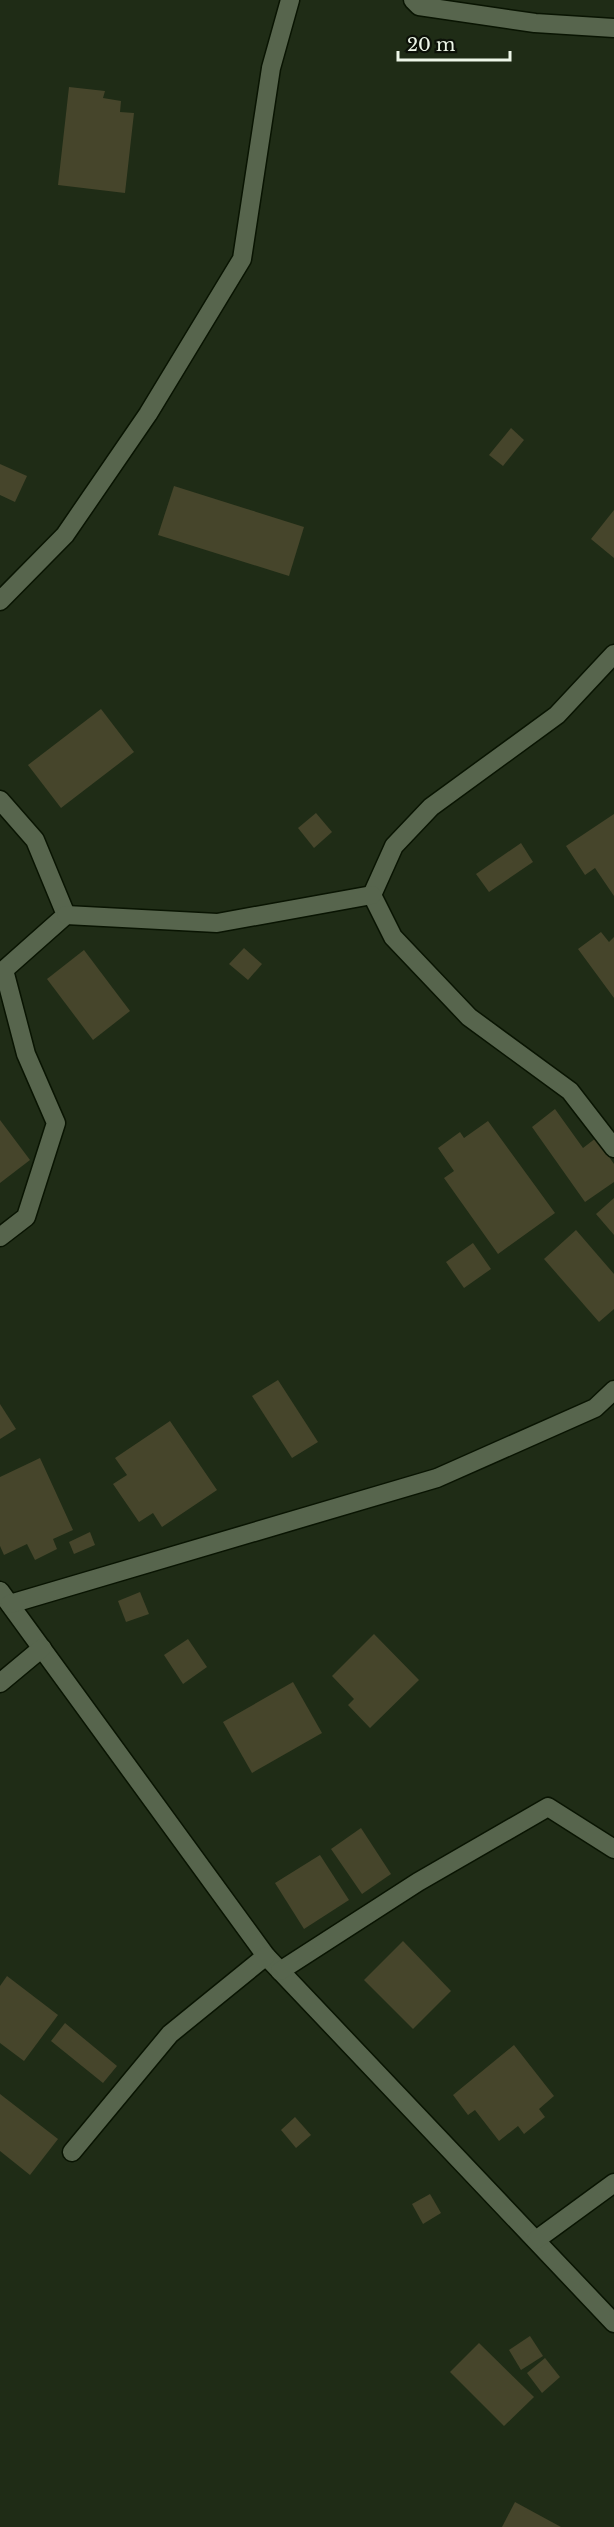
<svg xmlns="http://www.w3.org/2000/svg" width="614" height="2527" viewBox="0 0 614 2527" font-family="'Libre Baskerville',serif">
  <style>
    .building { fill: #46452b }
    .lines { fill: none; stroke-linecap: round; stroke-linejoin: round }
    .minor-casing { stroke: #091402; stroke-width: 21 }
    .minor { stroke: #57654d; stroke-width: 18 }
  </style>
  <rect width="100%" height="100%" fill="#1f2c16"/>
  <g class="building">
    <polygon points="69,87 105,91 103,98 121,101 120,112 134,113 125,193 58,185"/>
    <polygon points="511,428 524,440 503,466 489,455"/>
    <polygon points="0,464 27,476 15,502 0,495"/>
    <polygon points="174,486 304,527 289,576 158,535"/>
    <polygon points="614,510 614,558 591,539"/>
    <polygon points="101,709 134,752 61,808 28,765"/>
    <polygon points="316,813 332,832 314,848 298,828"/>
    <polygon points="614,814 614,896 595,868 585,875 566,846"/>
    <polygon points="521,843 533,862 489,892 476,874"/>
    <polygon points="601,932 609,942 614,937 614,998 578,949"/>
    <polygon points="244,948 262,964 248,980 229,964"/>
    <polygon points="84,950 130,1011 93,1040 47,979"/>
    <polygon points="555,1109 583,1148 596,1138 614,1164 614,1182 585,1202 532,1127"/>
    <polygon points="0,1120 30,1160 0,1183"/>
    <polygon points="488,1121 555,1213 498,1254 444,1178 454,1171 438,1148 460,1132 464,1138"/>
    <polygon points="614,1198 614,1235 596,1214"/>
    <polygon points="576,1230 614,1274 614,1309 599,1322 544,1259"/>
    <polygon points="473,1243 491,1269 464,1288 446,1262"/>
    <polygon points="278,1380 318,1442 292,1458 252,1396"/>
    <polygon points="0,1404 16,1429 0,1439"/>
    <polygon points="170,1421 217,1490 162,1527 153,1513 139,1522 113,1484 127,1475 115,1458"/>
    <polygon points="40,1458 73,1530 53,1539 57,1549 35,1560 27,1544 4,1555 0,1546 0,1477"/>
    <polygon points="90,1532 95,1545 74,1554 69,1542"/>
    <polygon points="140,1592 149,1614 126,1622 118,1601"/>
    <polygon points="374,1634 419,1680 370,1728 348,1705 354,1699 332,1676"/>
    <polygon points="188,1639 207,1667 183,1684 164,1655"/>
    <polygon points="293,1682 322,1733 252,1773 223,1722"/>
    <polygon points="361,1828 391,1874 362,1894 331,1849"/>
    <polygon points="320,1855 349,1900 304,1929 275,1883"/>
    <polygon points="403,1941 451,1991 413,2029 364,1980"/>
    <polygon points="7,1976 58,2015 24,2061 0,2043 0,1986"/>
    <polygon points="65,2023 117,2066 103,2083 51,2041"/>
    <polygon points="514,2045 554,2096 539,2109 545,2117 524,2134 518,2126 499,2141 475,2110 468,2115 453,2095"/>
    <polygon points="0,2094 58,2139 30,2175 0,2151"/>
    <polygon points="295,2117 311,2135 296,2148 281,2130"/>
    <polygon points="430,2194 441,2213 423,2224 412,2204"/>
    <polygon points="530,2336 543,2356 521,2370 509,2350"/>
    <polygon points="479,2343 534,2397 504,2426 450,2372"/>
    <polygon points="545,2358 560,2377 542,2393 527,2373"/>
    <polygon points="515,2502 561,2527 502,2527"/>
  </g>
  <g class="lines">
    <g class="minor-casing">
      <g id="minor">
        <polyline points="413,0 419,6 535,23 614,28"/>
        <polyline points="0,601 65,535 148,414 242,259 271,68 290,0"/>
        <polyline points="614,654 557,715 431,807 394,846 372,895 393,937 469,1017 570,1091 614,1148"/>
        <polyline points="0,800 35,840 66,915 4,970 26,1054 56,1123 26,1217 0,1237"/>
        <polyline points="66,915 217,923 372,895"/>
        <polyline points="0,1591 266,1956 614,2323"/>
        <polyline points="10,1604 437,1478 595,1408 614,1390"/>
        <polyline points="0,1683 42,1648"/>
        <polyline points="280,1971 418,1882 548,1807 614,1849"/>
        <polyline points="72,2152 170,2034 266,1956"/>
        <polyline points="536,2240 614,2183"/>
      </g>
    </g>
    <use href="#minor" class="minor"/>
  </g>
  <path d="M398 51v9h112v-9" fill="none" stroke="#edf6e8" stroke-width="3"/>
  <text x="407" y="51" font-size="18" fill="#edf6e8" stroke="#0d1209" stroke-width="4.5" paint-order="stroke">20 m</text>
</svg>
